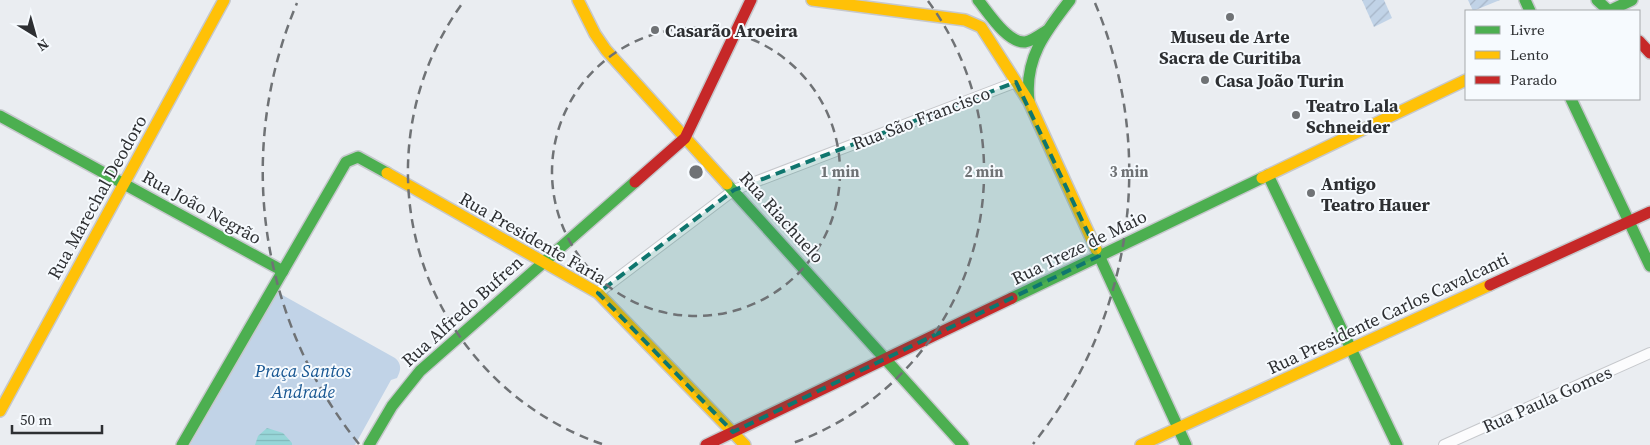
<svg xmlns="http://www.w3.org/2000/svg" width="1650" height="445" viewBox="0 0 1650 445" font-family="'Source Serif 4',serif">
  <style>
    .green { fill: #c1d3e7 }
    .garden { fill: url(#garden-furrows) }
    .water { fill: url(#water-rules) }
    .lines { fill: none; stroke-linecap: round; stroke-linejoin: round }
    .street-casing { stroke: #c6c8cc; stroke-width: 12 }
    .fast-casing { stroke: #c6c8cc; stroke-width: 14 }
    .slow-casing { stroke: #c6c8cc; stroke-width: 14 }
    .jam-casing { stroke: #c6c8cc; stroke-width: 14 }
    .street { stroke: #fcfcfd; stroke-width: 10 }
    .fast { stroke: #4caf50; stroke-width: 11 }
    .slow { stroke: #ffc107; stroke-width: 11 }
    .jam { stroke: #c62828; stroke-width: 11 }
    .marked { fill: #0f766e; fill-opacity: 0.2; stroke: #0f766e; stroke-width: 4; stroke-dasharray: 10 6; stroke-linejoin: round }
    .ring { fill: none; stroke: #6f7275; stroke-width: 2.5; stroke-dasharray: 9 6 }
    .poi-dot { fill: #6f7275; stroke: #f6fafe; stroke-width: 2 }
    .labels { text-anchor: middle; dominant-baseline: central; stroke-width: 4; stroke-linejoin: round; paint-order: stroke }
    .poi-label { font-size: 18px; font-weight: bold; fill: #2d2f32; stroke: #f6fafe; text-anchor: start }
    .street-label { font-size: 18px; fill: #2d2f32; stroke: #f6fafe }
    .park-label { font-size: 18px; font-style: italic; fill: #165591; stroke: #f6fafe }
    .centre { fill: #6f7275; stroke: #f6fafe; stroke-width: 2.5 }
    .ring-label { font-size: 15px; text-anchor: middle; font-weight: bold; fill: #6f7275; stroke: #f6fafe; stroke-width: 4; stroke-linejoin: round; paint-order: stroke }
  </style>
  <defs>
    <pattern id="garden-furrows" width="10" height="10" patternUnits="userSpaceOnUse" patternTransform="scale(1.25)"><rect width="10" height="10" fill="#c1d3e7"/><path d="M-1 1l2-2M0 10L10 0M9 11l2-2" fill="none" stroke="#a6b5c7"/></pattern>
    <pattern id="water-rules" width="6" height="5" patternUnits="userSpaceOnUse" patternTransform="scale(1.25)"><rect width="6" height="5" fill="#97d6d8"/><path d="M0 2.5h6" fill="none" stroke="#82b8ba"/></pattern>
  </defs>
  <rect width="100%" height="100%" fill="#eaedf1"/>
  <path class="green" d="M277 292 395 358C402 364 401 370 397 378L391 380 355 445H190Z"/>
  <g class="garden">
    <polygon points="1362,0 1384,0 1392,18 1374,27"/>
    <polygon points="1468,0 1500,0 1473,11"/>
  </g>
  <polygon class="water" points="267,428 283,433 292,443 292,445 255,445 258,436"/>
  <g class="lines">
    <g class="street-casing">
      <g id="street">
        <polyline points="598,293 734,190 1016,82"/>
        <polyline points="1444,445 1650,353"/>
      </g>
    </g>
    <g class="fast-casing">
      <g id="fast">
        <path d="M978 0C988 12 1007 43 1025 42 1032 41 1040 35 1046 31"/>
        <polyline points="1525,0 1530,11"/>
        <polyline points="1597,0 1609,11"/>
        <polyline points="1609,11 1632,0"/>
        <polyline points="1571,99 1650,266"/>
        <path d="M1029 101C1024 59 1045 32 1070 0"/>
        <polyline points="0,116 283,271"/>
        <polyline points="1268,175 1397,445"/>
        <polyline points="727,184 963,445"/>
        <polyline points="1096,249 1186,445"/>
        <polyline points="1012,298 1262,178"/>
        <polyline points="182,445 346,162 358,157 387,173"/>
        <polyline points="369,445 392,406 420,371 635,182"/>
      </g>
    </g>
    <g class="slow-casing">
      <g id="slow">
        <polyline points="578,0 595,34 606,50 727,184"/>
        <polyline points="812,0 965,20 981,27 1029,102 1096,249"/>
        <polyline points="387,173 598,293 745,445"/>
        <polyline points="1262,178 1466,80"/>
        <polyline points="0,411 224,0"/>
        <polyline points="1141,445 1490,285"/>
      </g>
    </g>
    <g class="jam-casing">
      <g id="jam">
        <polyline points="1639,41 1650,53"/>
        <polyline points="635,182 685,138 751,0"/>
        <polyline points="1490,285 1650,212"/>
        <polyline points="706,445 1012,298"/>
      </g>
    </g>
    <use href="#street" class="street"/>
    <use href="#fast" class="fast"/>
    <use href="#slow" class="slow"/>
    <use href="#jam" class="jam"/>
  </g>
  <path class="marked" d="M1016 82 1099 256 733 432 598 293 734 190Z"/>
  <g class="ring">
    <circle cx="696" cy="172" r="144"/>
    <path d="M602 444A288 288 0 0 1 464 1M928 1A288 288 0 0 1 790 444"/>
    <path d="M359 444A433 433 0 0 1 297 3M1095 3A433 433 0 0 1 1033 444"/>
  </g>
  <g class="poi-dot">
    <circle cx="1230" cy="17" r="5"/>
    <circle cx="655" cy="30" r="5"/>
    <circle cx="1205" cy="80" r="5"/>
    <circle cx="1296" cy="115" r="5"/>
    <circle cx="1311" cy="193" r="5"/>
  </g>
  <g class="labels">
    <g class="poi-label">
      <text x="665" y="30">Casarão Aroeira</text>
      <text x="1230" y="36" text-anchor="middle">Museu de Arte<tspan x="1230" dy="21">Sacra de Curitiba</tspan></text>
      <text x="1215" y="80">Casa João Turin</text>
      <text x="1306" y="105">Teatro Lala<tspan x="1306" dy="21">Schneider</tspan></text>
      <text x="1321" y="183">Antigo<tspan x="1321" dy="21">Teatro Hauer</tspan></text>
    </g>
    <g class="street-label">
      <text transform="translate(921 118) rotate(-21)">Rua São Francisco</text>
      <text transform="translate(97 197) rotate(-61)">Rua Marechal Deodoro</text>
      <text transform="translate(202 207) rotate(29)">Rua João Negrão</text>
      <text transform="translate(782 217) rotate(48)">Rua Riachuelo</text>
      <text transform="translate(533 238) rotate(30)">Rua Presidente Faria</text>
      <text transform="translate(1079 247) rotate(-26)">Rua Treze de Maio</text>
      <text transform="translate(462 311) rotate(-42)">Rua Alfredo Bufren</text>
      <text transform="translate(1388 313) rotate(-25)">Rua Presidente Carlos Cavalcanti</text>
      <text transform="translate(1547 399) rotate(-24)">Rua Paula Gomes</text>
    </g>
    <g class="park-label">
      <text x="303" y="370">Praça Santos<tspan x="303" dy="21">Andrade</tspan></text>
    </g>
  </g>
  <circle cx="696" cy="172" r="8" class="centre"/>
  <g class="ring-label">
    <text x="840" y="177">1 min</text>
    <text x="984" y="177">2 min</text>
    <text x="1129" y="177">3 min</text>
  </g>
  <rect x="1465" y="10" width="175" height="90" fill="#f6fafe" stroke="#a6a9ac"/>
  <rect x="1475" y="26" width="25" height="8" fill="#4caf50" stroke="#a6a9ac"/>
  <text x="1510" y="35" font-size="15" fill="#2d2f32">Livre</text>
  <rect x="1475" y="51" width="25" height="8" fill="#ffc107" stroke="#a6a9ac"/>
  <text x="1510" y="60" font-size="15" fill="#2d2f32">Lento</text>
  <rect x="1475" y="76" width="25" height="8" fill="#c62828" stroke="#a6a9ac"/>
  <text x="1510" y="85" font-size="15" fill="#2d2f32">Parado</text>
  <g transform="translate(35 35) rotate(143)" stroke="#f6fafe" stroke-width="4" paint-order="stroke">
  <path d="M0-4L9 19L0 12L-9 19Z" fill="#2d2f32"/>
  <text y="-8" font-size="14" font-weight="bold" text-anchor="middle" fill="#2d2f32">N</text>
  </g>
  <path d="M12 425v8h90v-8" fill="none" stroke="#2d2f32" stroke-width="2.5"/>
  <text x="20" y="425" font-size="15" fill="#2d2f32" stroke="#f6fafe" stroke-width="4" paint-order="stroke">50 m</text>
</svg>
